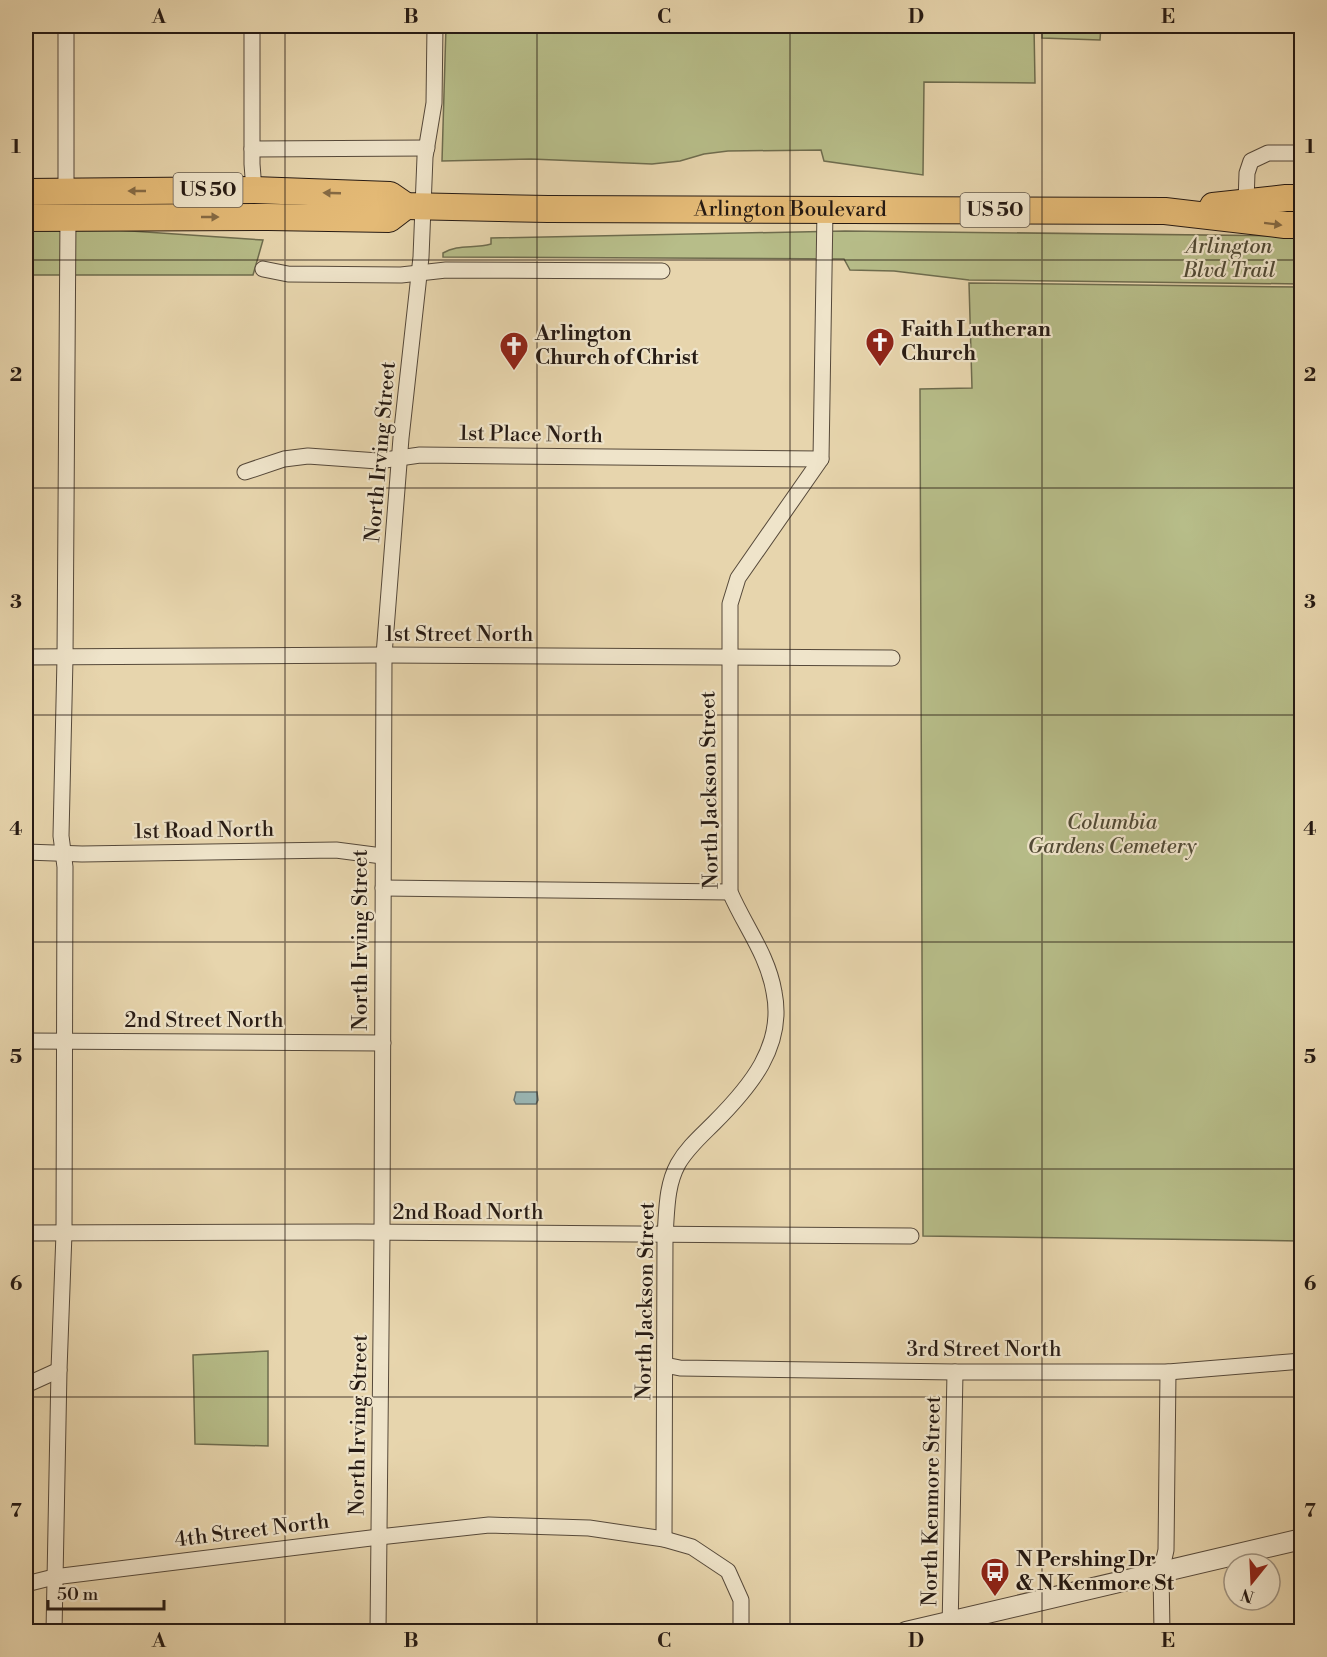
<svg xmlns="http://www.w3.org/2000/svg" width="1327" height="1657" viewBox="0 0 1327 1657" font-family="'Libre Bodoni',serif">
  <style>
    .green { fill: #b7bd89; stroke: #6e6c4e; stroke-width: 1.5 }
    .water { fill: #9ab6b4; stroke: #6c7874; stroke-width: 1.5 }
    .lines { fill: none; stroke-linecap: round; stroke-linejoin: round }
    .minor-casing { stroke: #56493a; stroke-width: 17 }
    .tertiary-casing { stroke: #56493a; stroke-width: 22 }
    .trunk-casing { stroke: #261a13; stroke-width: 28 }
    .minor { stroke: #efe4ca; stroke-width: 15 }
    .tertiary { stroke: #efe4ca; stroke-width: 20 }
    .trunk { stroke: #e4ba76; stroke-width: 26 }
    .oneway { fill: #856a44 }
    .grid { fill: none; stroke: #261a13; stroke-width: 1.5; stroke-opacity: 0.55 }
    .labels { text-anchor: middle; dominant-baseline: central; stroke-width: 4.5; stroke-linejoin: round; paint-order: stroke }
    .shield { fill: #efe4ca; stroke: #62574a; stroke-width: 1.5 }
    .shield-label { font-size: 20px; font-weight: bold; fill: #261a13 }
    .street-label { font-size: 21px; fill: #261a13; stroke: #efe4ca }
    .park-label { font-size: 21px; font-style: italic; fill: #524b36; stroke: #efe4ca }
    .poi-label { font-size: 21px; font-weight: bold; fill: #261a13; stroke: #efe4ca; text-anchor: start }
    .neatline { fill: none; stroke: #261a13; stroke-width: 2 }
    .grid-label { font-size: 20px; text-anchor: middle; font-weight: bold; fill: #261a13 }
  </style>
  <rect width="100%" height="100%" fill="#e7d5ad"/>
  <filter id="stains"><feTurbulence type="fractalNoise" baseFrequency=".00333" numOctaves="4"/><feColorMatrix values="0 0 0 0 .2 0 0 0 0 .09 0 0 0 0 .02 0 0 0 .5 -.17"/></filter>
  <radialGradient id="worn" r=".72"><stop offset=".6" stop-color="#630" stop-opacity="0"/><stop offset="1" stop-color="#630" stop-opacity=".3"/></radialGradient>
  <g class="green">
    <polygon points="446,26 1034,26 1035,83 924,82 923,175 824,161 821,150 728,151 704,154 680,161 652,164 531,159 442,161"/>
    <polygon points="1042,26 1101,26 1100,40 1042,38"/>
    <polygon points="26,228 87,228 263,240 253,275 26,275"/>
    <path d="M845 231 1301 236 1302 284 969 280 894 271 850 270 844 259 443 257V253C458 244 474 249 491 244V238Z"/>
    <polygon points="969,283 1301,287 1301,1241 923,1236 920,389 972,388"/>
    <polygon points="268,1351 268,1446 195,1444 193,1355"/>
  </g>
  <polygon class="water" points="516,1092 537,1092 538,1100 536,1104 516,1104 514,1100"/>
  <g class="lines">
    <g class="minor-casing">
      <g id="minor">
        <polyline points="252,26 252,164 254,190"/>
        <polyline points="252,149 427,148"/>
        <polyline points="66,191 66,26"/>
        <polyline points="1246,202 1247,173 1251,161 1268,153 1302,153"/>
        <polyline points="263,269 288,274 401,275 446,270 662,271"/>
        <polyline points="245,472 284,459 308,456 378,461 420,455 821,459"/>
        <polyline points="26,657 384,655 892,658"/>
        <polyline points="26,852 82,854 336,850 382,856"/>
        <polyline points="383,888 730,892"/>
        <polyline points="26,1041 383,1043"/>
        <polyline points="26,1233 357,1232 911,1236"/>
        <polyline points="665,1365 680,1368 955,1372 1168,1372 1302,1361"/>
        <polyline points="26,1385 59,1370"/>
        <path d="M664 1539 665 1235C667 1211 666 1186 678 1164 687 1148 701 1136 714 1123 750 1087 785 1046 774 992 768 955 744 925 730 892V604L738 578 821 459 825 210"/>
        <polyline points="26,1584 54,1577 379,1537 489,1525 589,1528 664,1539 692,1547 728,1571 741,1600 741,1632"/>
        <polyline points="950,1630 955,1372"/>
        <polyline points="54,1632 59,1370 64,1233 65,867 61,836 65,658 68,217"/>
        <polyline points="378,1632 382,1233 384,655 401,438 421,257 425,157 434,103 435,26"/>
        <polyline points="1162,1632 1161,1572 1166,1550 1168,1372"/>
      </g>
    </g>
    <g class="tertiary-casing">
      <polyline id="tertiary" points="906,1632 1302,1539"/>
    </g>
    <g class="trunk-casing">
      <g id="trunk">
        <path id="s1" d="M26 192 254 190 390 195 406 206 548 209 1165 211 1285 225H1302"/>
        <polyline points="1213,206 1286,198 1302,198"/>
        <polyline points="26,218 268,217 389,219 406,206"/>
      </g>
    </g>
    <use href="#minor" class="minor"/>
    <use href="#tertiary" class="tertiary"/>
    <use href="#trunk" class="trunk"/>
  </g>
  <defs><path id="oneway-solid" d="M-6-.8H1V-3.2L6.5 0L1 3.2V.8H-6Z" transform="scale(1.5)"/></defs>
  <g class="oneway">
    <use href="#oneway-solid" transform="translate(137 191) rotate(180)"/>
    <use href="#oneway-solid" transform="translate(332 193) rotate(-178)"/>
    <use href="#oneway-solid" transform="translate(210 217)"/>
    <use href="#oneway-solid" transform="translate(1273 224) rotate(7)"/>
  </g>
  <path class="grid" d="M285 26V1632M537 26V1632M790 26V1632M1042 26V1632M26 260H1302M26 488H1302M26 715H1302M26 942H1302M26 1169H1302M26 1397H1302"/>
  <defs>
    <g id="church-pin" transform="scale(1.5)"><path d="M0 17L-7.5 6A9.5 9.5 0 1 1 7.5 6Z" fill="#8f2418" stroke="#efe4ca"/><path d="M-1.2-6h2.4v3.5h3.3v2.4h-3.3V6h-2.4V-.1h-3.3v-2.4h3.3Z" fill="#fff"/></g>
    <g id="bus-pin" transform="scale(1.5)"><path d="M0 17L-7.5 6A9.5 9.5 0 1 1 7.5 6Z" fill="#8f2418" stroke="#efe4ca"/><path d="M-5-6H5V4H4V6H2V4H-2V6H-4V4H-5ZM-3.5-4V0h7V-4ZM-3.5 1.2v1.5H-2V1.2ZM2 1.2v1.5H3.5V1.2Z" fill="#fff"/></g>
  </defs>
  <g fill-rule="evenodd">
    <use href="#church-pin" x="880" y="342"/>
    <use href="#church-pin" x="514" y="346"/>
    <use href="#bus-pin" x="995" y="1572"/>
  </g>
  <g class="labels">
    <g class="shield">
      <rect x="173.5" y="173" width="69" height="34" rx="4.5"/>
      <rect x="960.5" y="193" width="69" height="34" rx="4.5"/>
    </g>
    <g class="shield-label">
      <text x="208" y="190">US 50</text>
      <text x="995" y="210">US 50</text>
    </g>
    <g class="street-label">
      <text stroke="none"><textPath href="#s1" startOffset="768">Arlington Boulevard</textPath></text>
      <text transform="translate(531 435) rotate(1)">1st Place North</text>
      <text transform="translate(381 452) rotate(-85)">North Irving Street</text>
      <text x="459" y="635">1st Street North</text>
      <text transform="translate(710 790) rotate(-91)">North Jackson Street</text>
      <text transform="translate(204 831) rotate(-1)">1st Road North</text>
      <text transform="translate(361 940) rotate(-90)">North Irving Street</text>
      <text x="204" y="1021">2nd Street North</text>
      <text x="468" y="1213">2nd Road North</text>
      <text transform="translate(646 1301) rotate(-89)">North Jackson Street</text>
      <text x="984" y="1350">3rd Street North</text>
      <text transform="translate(359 1425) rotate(-89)">North Irving Street</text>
      <text transform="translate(932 1501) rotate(-89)">North Kenmore Street</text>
      <text transform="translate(252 1531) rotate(-7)">4th Street North</text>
    </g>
    <g class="park-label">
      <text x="1229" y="247">Arlington<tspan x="1229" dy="24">Blvd Trail</tspan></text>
      <text x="1112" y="823">Columbia<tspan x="1112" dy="24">Gardens Cemetery</tspan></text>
    </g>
    <g class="poi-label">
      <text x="901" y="330">Faith Lutheran<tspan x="901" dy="24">Church</tspan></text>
      <text x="535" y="334">Arlington<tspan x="535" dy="24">Church of Christ</tspan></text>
      <text x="1016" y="1560">N Pershing Dr<tspan x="1016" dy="24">&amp; N Kenmore St</tspan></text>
    </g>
  </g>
  <rect width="1327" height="1657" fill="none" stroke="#e7d5ad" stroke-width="66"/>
  <g transform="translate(1252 1582) rotate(198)"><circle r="28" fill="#efe4ca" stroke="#9f9381" stroke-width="1.5"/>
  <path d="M0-4.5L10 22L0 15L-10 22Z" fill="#8f2418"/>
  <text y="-9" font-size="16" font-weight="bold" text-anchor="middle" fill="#261a13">N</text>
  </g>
  <path d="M48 1600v9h116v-9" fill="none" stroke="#261a13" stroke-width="3"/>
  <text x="57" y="1600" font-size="18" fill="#261a13" stroke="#efe4ca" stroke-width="4.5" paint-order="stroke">50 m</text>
  <rect x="33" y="33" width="1261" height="1591" class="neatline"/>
  <g class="grid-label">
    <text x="159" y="23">A</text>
    <text x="411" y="23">B</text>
    <text x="664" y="23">C</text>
    <text x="916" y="23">D</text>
    <text x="1168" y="23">E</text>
    <text x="16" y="153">1</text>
    <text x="1310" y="153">1</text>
    <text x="16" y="381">2</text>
    <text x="1310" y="381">2</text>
    <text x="16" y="608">3</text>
    <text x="1310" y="608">3</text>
    <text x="16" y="835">4</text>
    <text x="1310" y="835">4</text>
    <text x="16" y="1063">5</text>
    <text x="1310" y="1063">5</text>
    <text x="16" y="1290">6</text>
    <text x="1310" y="1290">6</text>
    <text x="16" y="1517">7</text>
    <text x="1310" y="1517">7</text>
    <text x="159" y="1647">A</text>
    <text x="411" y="1647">B</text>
    <text x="664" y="1647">C</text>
    <text x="916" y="1647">D</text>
    <text x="1168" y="1647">E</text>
  </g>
  <rect width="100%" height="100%" filter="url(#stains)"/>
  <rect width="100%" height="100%" fill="url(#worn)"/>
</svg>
